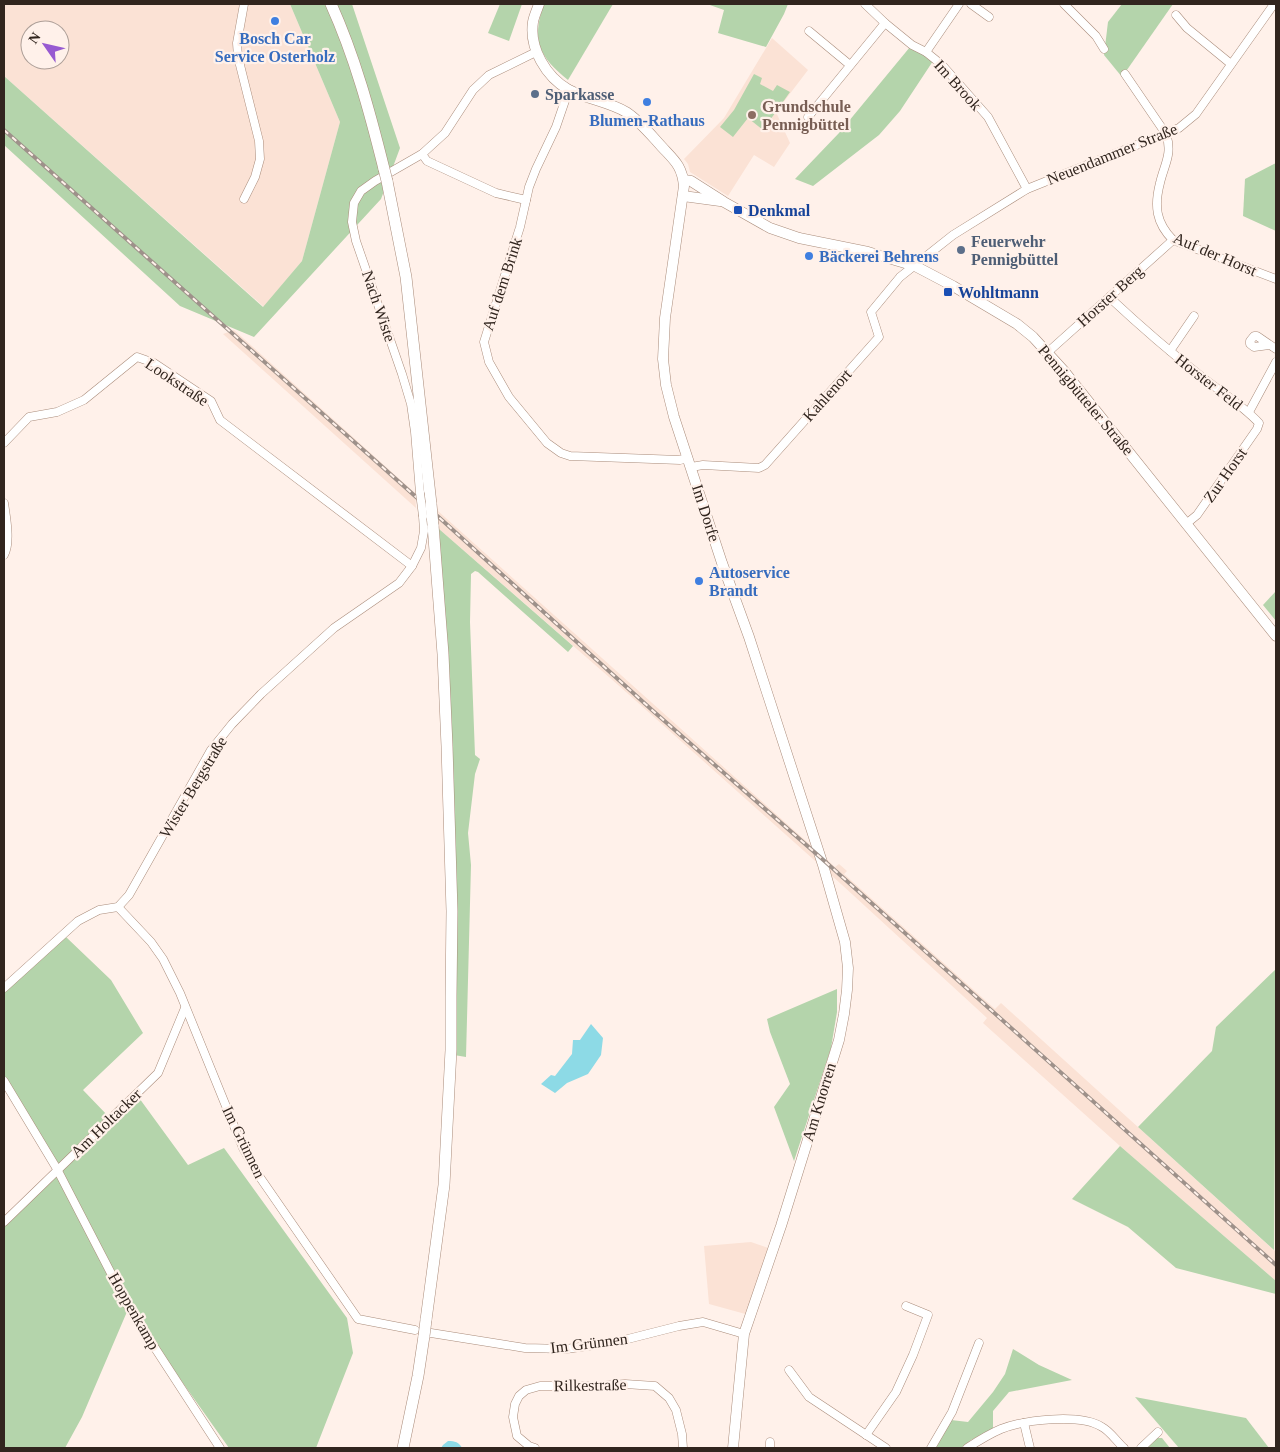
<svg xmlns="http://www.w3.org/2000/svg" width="1280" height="1452" viewBox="0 0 1280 1452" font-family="Georgia,serif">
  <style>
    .built { fill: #fbe2d5; fill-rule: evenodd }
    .green { fill: #b4d4ab }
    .water { fill: #8ddae6 }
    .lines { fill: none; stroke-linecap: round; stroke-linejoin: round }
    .street-casing { stroke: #aa8c7b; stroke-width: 9 }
    .secondary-casing { stroke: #aa8c7b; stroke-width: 11 }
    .primary-casing { stroke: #aa8c7b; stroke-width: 12 }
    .street { stroke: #fff; stroke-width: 8 }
    .secondary { stroke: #fff; stroke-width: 10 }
    .primary { stroke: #fff; stroke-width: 11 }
    .rail-casing { stroke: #9e918a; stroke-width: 4 }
    .rail { stroke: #fff1ea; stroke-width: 2; stroke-dasharray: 5.5; stroke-linecap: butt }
    .street-bridge-casing { stroke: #aa8c7b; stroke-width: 9; stroke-linecap: butt }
    .primary-bridge-casing { stroke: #aa8c7b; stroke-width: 12; stroke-linecap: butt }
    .street-bridge { stroke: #fff; stroke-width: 8 }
    .primary-bridge { stroke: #fff; stroke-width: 11 }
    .shop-dot { fill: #3f7fe0; stroke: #fff1ea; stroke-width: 2 }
    .service-dot { fill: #5c6f8a; stroke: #fff1ea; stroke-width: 2 }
    .education-dot { fill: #8d6e63; stroke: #fff1ea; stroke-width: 2 }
    .transit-dot { fill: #1a4fb4; stroke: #fff1ea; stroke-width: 2 }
    .labels { text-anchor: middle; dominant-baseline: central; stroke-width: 4.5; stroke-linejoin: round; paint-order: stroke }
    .shop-label { font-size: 16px; font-weight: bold; fill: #366cbe; stroke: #fff1ea }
    .street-label { font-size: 16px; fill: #31251e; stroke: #fff1ea }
    .service-label { font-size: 16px; font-weight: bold; fill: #4e5e75; stroke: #fff1ea; text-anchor: start }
    .education-label { font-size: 16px; font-weight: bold; fill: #785e54; stroke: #fff1ea; text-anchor: start }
    .transit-label { font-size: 16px; font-weight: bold; fill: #164399; stroke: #fff1ea; text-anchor: start }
  </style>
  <rect width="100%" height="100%" fill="#fff1ea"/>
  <g class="built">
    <path d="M4 4H290L340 122 302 261 264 307 4 76ZM30 30H60V60H30Z"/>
    <polygon points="772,38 808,70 776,112 790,143 774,167 754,155 728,196 690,172 688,164 684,159 724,118"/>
    <polygon points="234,330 415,493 416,508 223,334"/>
    <polygon points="438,511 835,867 839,864 847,871 844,874 995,1009 1001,1003 1276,1252 1276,1281 1120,1146 983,1023 987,1018 841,884 617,684 439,529"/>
    <polygon points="751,1242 771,1249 749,1315 709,1304 704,1246"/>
  </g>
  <g class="green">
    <polygon points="290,4 352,4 400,148 381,199 254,337 180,306 4,145 4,76 263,307 302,261 340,122"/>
    <polygon points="500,4 522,4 509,41 488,33"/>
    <path d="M544 4H613L568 80C539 57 531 40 544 4Z"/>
    <polygon points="707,4 788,4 784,14 766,47 718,33 724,10"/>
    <polygon points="1122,4 1173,4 1122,77 1104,55 1108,22"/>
    <polygon points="910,47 933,61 900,111 879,135 813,186 795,179 839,133"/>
    <polygon points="754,74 762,78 760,84 773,91 777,85 790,92 763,130 748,118 733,137 720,127 734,110"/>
    <polygon points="1276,163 1276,231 1243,216 1245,179"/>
    <polygon points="439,529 573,646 568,652 478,572 475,571 471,574 470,622 475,755 480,759 475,774 468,833 471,865 466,1057 454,1055 447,662"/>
    <polygon points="1276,591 1276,621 1263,605"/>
    <polygon points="66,937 111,980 143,1033 83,1090 109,1117 134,1091 188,1165 224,1148 347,1318 353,1353 316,1448 229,1448 129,1307 82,1417 65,1448 4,1448 4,1224 57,1169 4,1076 4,992"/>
    <polygon points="1276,969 1276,1125 1275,1129 1274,1250 1138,1127 1212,1051 1216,1027"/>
    <polygon points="837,989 837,1012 831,1048 794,1161 774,1107 790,1084 770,1032 767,1019"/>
    <polygon points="1120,1146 1276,1281 1276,1294 1176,1268 1128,1227 1072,1199"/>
    <polygon points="1013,1349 1039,1365 1072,1380 1009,1392 993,1411 993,1429 971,1440 961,1448 933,1448 951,1420 968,1422 993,1392 1005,1374"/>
    <polygon points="1135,1397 1246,1418 1269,1448 1179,1448"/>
    <polygon points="1155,1438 1162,1438 1170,1448 1144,1448"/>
  </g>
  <g class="water">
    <polygon points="591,1024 603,1038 601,1055 588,1074 567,1083 555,1093 541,1084 551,1075 555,1076 572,1054 573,1040 580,1040"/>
    <path d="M448 1441C455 1441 459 1442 462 1448H441L443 1445Z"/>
  </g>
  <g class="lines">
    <g class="street-casing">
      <g id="street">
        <polyline points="244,4 237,43 238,57 259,141 260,159 255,177 244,199"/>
        <polyline points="865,4 885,23 912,45 926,52 942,65 988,117 1027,189"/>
        <polyline points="971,4 989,17"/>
        <polyline points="1064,4 1096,36 1104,49"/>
        <polyline points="1176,15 1187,28 1231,64"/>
        <polyline points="809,31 850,65"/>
        <polyline points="926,52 959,4"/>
        <path d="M1125 74 1166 134C1173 154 1164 165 1160 183 1154 206 1156 223 1173 240L1276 279"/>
        <polyline points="569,89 556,127 536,169 529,187 520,227 484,342 489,362 509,397 547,443 561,453 570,456 680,460 688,458"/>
        <polyline points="808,117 885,23"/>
        <polyline points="422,154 427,161 496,193 526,200"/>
        <path d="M1109 297C1139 325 1170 352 1202 377 1221 392 1242 405 1259 423L1257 429 1197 515 1186 524"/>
        <polyline points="1269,345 1254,347 1250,344 1250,341 1254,336 1257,336 1276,349"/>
        <polyline points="1170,351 1194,316"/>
        <polyline points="1048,352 1173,240"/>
        <polyline points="1249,412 1276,362"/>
        <polyline points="4,443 29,417 57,412 84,400 137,357 154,363 211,401 220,420 412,566"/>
        <polyline points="691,467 703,465 759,468 765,465 879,337 871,312 900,277 953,235 1027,189 1179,128 1196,114 1274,4"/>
        <polyline points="420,493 415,432 411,404 402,374 356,241 352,222 354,203 361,191 375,181 422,154 445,133 473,90 489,75 536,52"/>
        <path d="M4 503C6 517 11 543 4 555"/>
        <polyline points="118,907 151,942 163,959 180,993 243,1148 257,1173 358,1319 415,1330"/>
        <polyline points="4,988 78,921 99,910 118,907 129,895 211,750 232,724 261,694 334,628 399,583 412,566 421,548 424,531 423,516"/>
        <polyline points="4,1081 57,1169 129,1308 220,1448"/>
        <polyline points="4,1222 158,1073 185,1008"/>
        <polyline points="431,1333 525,1348 566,1349 616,1342 679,1326 703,1322 744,1334"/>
        <polyline points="789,1370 809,1397 886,1448"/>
        <polyline points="1024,1423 1030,1448"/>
        <polyline points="866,1435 896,1392 913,1355 928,1315 906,1306"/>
        <polyline points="535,1448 529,1446 517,1436 513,1417 515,1404 519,1396 526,1390 540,1386 599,1386 625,1384 655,1386 669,1398 676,1410 682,1434 683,1448"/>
        <polyline points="770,1448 770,1442"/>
        <polyline points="931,1448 952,1412 979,1343"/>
        <path d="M967 1448C978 1441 989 1434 1001 1429 1024 1420 1080 1413 1102 1427 1110 1431 1117 1442 1124 1448"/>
        <polyline points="1141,1448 1158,1432"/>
      </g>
    </g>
    <g class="secondary-casing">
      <g id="secondary">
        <path d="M539 4C537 10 534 16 533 22 529 48 546 77 569 90 587 99 609 102 626 112 640 121 651 135 662 147 675 161 682 166 684 186L665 318 663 359 666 385 674 417 722 563 749 637 823 865 845 942 848 968 847 990 844 1014 839 1040 781 1226 744 1334 733 1448"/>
        <polyline points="684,180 691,181 724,202 770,228 799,238 868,252 915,266 953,286 1017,324 1033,337 1064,371 1276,636"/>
        <polyline points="683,196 720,201"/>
      </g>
    </g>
    <g class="primary-casing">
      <g id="primary">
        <path d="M331 4C355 57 370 113 384 169"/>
        <polyline points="387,181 406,277 431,504"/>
        <polyline points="426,1320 444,1185 451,1050 451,996 452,911 447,746 443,654 433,525"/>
        <polyline points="403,1448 418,1376 424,1336"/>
      </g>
    </g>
    <use href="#street" class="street"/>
    <use href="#secondary" class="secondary"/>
    <use href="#primary" class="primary"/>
    <g class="rail-casing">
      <polyline id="rail" points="4,130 443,521 652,710 820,857 1276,1265"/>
    </g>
    <use href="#rail" class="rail"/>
    <g class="street-bridge-casing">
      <polyline id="street-bridge" points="420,493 423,516"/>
    </g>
    <g class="primary-bridge-casing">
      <g id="primary-bridge">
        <polyline points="384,169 387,181"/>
        <polyline points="431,504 433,525"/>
        <polyline points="424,1336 426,1320"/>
      </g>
    </g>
    <use href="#street-bridge" class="street-bridge"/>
    <use href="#primary-bridge" class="primary-bridge"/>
  </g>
  <g class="shop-dot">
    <circle cx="275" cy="21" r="5"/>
    <circle cx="647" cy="102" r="5"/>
    <circle cx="809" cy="256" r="5"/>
    <circle cx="699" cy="581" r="5"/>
  </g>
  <g class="service-dot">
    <circle cx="535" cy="94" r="5"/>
    <circle cx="961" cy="250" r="5"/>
  </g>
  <circle class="education-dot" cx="752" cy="115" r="5"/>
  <g class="transit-dot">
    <rect x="733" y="205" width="10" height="10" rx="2.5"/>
    <rect x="943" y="287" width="10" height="10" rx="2.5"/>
  </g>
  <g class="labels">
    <g class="shop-label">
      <text x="275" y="38">Bosch Car<tspan x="275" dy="18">Service Osterholz</tspan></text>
      <text x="647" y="120">Blumen-Rathaus</text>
      <text x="819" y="256" text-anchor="start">Bäckerei Behrens</text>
      <text x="709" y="572" text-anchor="start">Autoservice<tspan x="709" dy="18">Brandt</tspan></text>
    </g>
    <g class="street-label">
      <text transform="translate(958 85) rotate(48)">Im Brook</text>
      <text transform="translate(1112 154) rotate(-22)">Neuendammer Straße</text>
      <text transform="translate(1215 254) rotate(23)">Auf der Horst</text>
      <text transform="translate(502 284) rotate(-72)">Auf dem Brink</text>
      <text transform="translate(1110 296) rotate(-42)">Horster Berg</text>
      <text transform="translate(379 306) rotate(71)">Nach Wiste</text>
      <text transform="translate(177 382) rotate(34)">Lookstraße</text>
      <text transform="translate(1209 382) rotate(38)">Horster Feld</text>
      <text transform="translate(827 395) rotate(-48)">Kahlenort</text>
      <text transform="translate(1086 400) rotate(50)">Pennigbütteler Straße</text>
      <text transform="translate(1225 475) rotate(-55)">Zur Horst</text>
      <text transform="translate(706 513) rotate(72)">Im Dorfe</text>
      <text transform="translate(193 787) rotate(-59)">Wister Bergstraße</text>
      <text transform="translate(819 1102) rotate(-73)">Am Knorren</text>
      <text transform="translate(106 1123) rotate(-44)">Am Holtacker</text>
      <text transform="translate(244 1142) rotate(64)">Im Grünnen</text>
      <text transform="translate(134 1311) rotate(60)">Hoppenkamp</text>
      <text transform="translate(589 1343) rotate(-7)">Im Grünnen</text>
      <text transform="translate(590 1385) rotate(-1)">Rilkestraße</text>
    </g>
    <g class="service-label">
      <text x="545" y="94">Sparkasse</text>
      <text x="971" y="241">Feuerwehr<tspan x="971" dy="18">Pennigbüttel</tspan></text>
    </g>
    <g class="education-label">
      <text x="762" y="106">Grundschule<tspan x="762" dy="18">Pennigbüttel</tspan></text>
    </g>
    <g class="transit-label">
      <text x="748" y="210">Denkmal</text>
      <text x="958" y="292">Wohltmann</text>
    </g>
  </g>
  <rect width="1280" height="1452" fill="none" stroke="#31251e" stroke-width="10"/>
  <g transform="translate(45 45) rotate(304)"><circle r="24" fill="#fff1ea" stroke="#ad9f98"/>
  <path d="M0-4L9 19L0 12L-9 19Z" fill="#975ad1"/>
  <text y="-8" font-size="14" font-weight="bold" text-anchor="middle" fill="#31251e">N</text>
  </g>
</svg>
